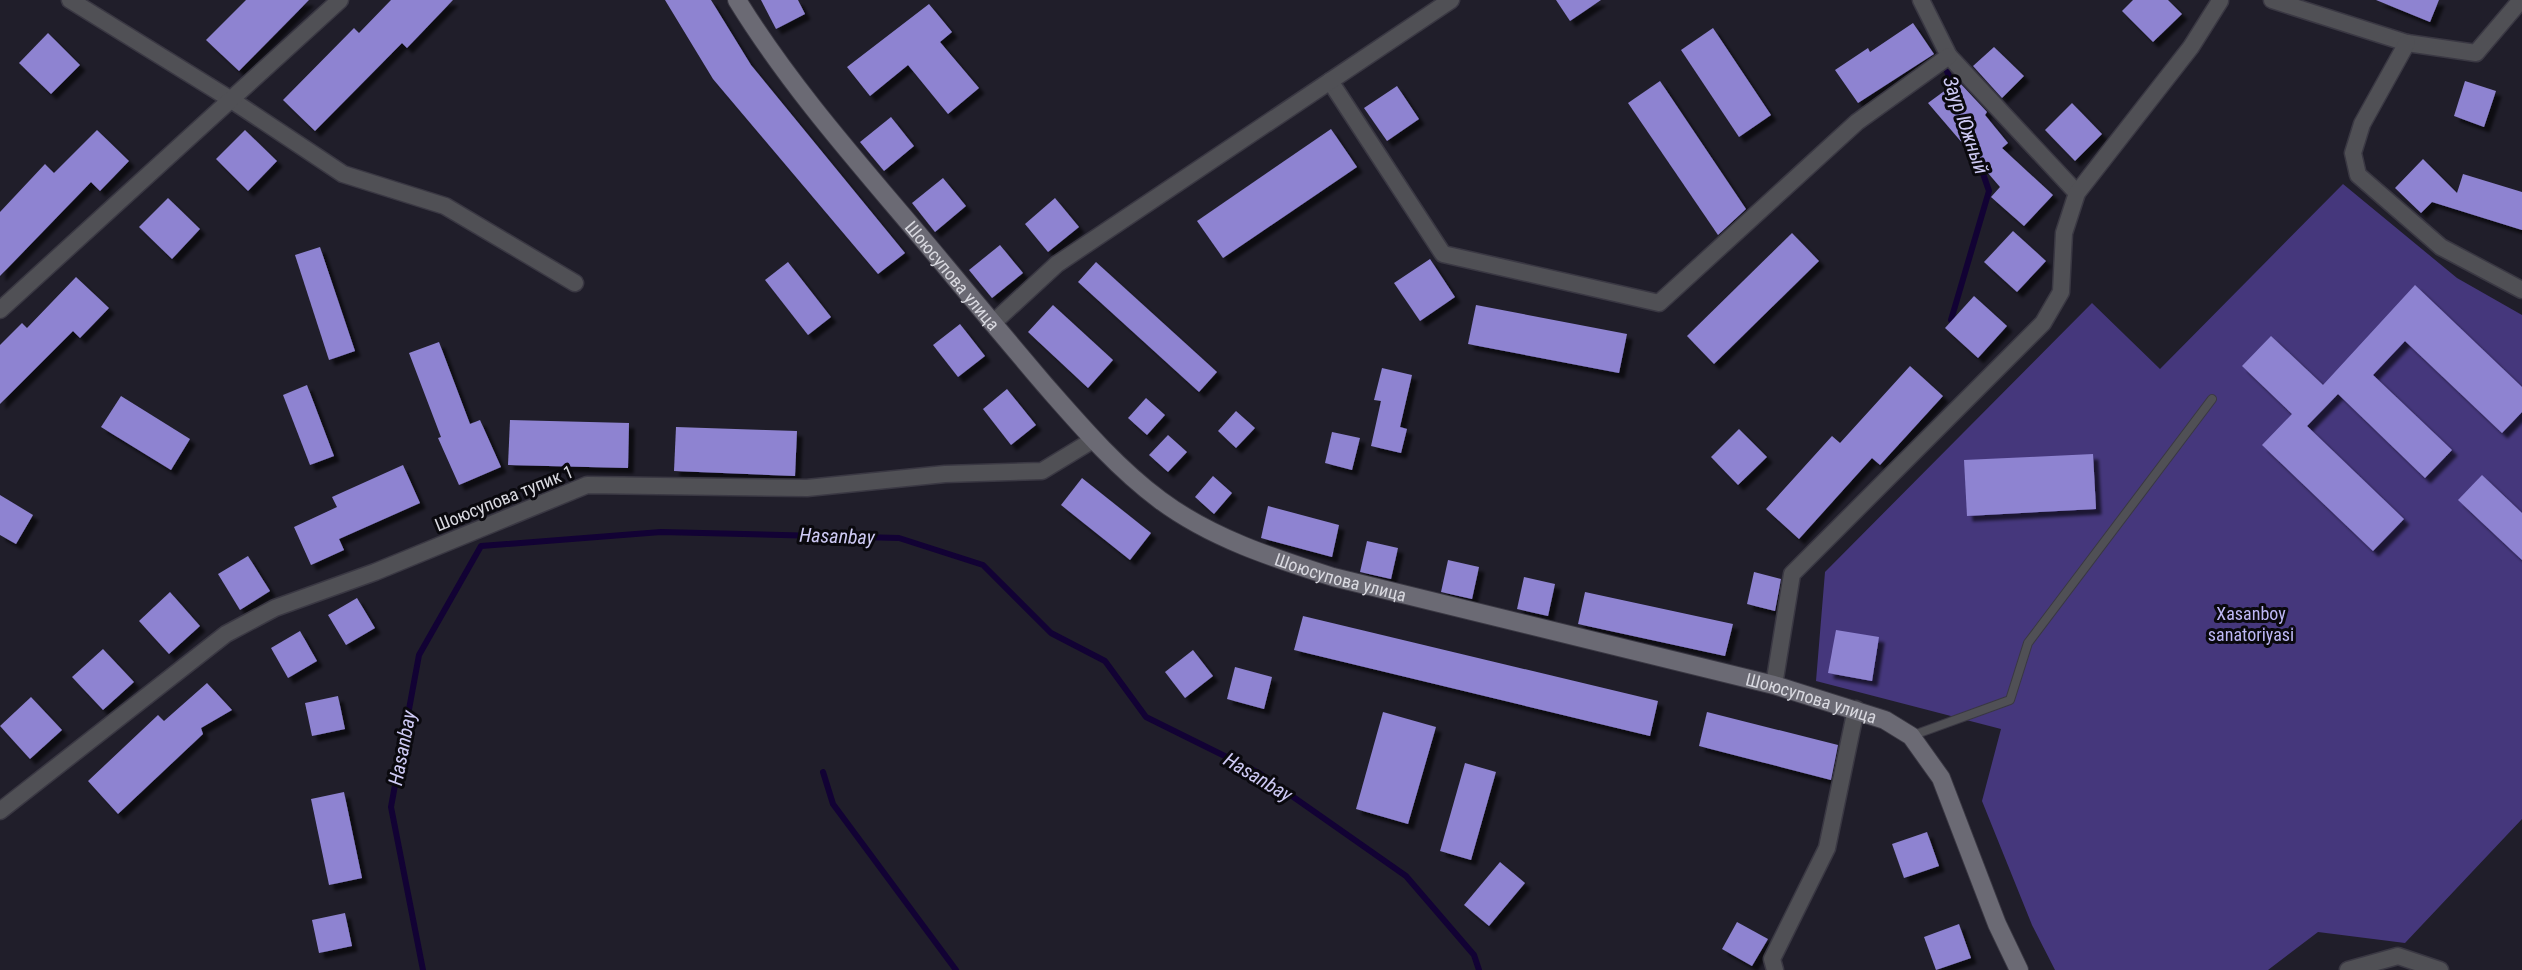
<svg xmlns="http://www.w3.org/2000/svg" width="2522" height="970" viewBox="0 0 2522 970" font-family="'Roboto Condensed',sans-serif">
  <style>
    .green { fill: #45377c }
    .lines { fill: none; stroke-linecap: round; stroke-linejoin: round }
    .stream { stroke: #120234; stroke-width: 6 }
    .building { fill: #8e83d1; filter: url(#shadow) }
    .lane-casing { stroke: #3a3843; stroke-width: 10 }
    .street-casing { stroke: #3a3843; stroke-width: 19 }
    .secondary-casing { stroke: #3a3843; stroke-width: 20 }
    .lane { stroke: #505055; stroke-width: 8 }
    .street { stroke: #505055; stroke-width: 16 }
    .secondary { stroke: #6b6a74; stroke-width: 18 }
    .labels { text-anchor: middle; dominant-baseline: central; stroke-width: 6; stroke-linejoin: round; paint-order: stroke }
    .street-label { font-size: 18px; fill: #d9d9e0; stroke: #0a090e }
    .park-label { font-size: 18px; fill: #beb8f5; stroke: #0a090e }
    .water-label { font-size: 20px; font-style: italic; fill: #cecaf4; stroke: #0a090e }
  </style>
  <defs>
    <filter id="shadow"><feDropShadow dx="5.5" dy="5.5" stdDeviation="1.5" flood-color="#0009"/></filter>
  </defs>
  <rect width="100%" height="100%" fill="#201e2a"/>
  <polygon class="green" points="2343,184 2457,278 2522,315 2522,819 2405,943 2318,932 2268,970 2055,970 2032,925 1982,801 2001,729 1816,681 1825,572 2092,303 2160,369"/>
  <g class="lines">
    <g class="stream">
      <polyline points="1944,63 1955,93"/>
      <polyline points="1951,320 1989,191 1977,156"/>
      <polyline points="823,772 833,804 956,970"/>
      <polyline points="423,970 391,807 419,655 481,546 661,532 899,538 983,565 1051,633 1105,661 1146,717 1259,773 1406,876 1474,955 1479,970"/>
    </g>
  </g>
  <g class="building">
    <polygon points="246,0 309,0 239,71 206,40"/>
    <polygon points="391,0 453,0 407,48 402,43 315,131 283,100 354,28 359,33"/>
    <polygon points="665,0 711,0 751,65 905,253 878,274 713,79"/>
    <polygon points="761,0 798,0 805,14 776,29"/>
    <polygon points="1556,0 1601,0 1570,21"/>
    <polygon points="2133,0 2168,0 2182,14 2153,42 2122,11"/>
    <polygon points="2376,0 2439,0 2430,22"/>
    <polygon points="929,4 952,32 940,42 979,88 948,114 908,65 870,96 847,67"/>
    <polygon points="1913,23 1934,54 1858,103 1835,70 1868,48 1870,52"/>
    <polygon points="1713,28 1771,115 1739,137 1681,50"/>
    <polygon points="48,33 80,65 51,94 19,63"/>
    <polygon points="1994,47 2024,76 2002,98 1973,66"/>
    <polygon points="1660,81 1746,209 1718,235 1628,103"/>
    <polygon points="1958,81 1987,112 1985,115 2008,143 2002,148 2053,195 2024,226 1991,197 2000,187 1928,103"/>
    <polygon points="2465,81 2496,91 2484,127 2454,116"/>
    <polygon points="1397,86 1419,119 1387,141 1364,108"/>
    <polygon points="2072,103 2102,134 2075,161 2045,130"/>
    <polygon points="891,117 914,146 884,171 860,142"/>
    <polygon points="1331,129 1357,167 1223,258 1197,221"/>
    <polygon points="97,130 129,161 100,191 91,182 0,276 0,212 45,164 54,173"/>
    <polygon points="245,130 277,161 248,191 216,159"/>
    <polygon points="2423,159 2457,193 2463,174 2522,192 2522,230 2432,202 2421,213 2395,188"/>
    <polygon points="943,178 966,206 935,232 912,203"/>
    <polygon points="168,198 200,229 172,259 139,227"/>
    <polygon points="1055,198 1079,227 1048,252 1025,224"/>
    <polygon points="2013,231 2046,261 2017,292 1984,262"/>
    <polygon points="1792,233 1819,261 1714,364 1687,336"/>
    <polygon points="1000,245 1023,273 992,298 969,270"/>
    <polygon points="320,247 355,351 329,360 295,255"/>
    <polygon points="1430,259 1455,297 1420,321 1394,283"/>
    <polygon points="788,262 831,317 808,335 765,280"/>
    <polygon points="1096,262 1217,372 1199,392 1078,282"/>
    <polygon points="76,277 109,308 80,338 73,331 0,404 0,345 22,323 27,328"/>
    <polygon points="2415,285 2522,387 2522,412 2502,433 2405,341 2373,375 2452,450 2425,478 2338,394 2307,426 2404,519 2373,551 2262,445 2292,414 2242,366 2271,336 2323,385"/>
    <polygon points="1974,296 2007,326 1978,358 1945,328"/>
    <polygon points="1053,305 1113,360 1088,388 1028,332"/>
    <polygon points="1476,305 1627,334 1619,373 1468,344"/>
    <polygon points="960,324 985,356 958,377 933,345"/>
    <polygon points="439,342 470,424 480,420 501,467 459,485 438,438 441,437 409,353"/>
    <polygon points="1910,366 1943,396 1880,465 1872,458 1799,539 1766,509 1832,436 1840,443"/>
    <polygon points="1382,368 1412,375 1400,427 1407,429 1401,453 1371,446 1381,401 1374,400"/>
    <polygon points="307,385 334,456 310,465 283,395"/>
    <polygon points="1007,389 1036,425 1011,445 983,409"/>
    <polygon points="121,396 190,439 171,470 101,427"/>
    <polygon points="1146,398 1165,415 1147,435 1128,418"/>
    <polygon points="1236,411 1255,428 1236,448 1218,431"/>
    <polygon points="510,420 629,423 628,468 508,465"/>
    <polygon points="676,427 797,431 795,476 674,471"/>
    <polygon points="1739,429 1767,457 1738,485 1711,457"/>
    <polygon points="1332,432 1360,438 1352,470 1325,463"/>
    <polygon points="1168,435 1187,452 1168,472 1149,455"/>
    <polygon points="2093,454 2096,509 1967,516 1964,460"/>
    <polygon points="403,465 420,503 339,539 344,550 311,565 294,527 337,507 332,497"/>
    <polygon points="2482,475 2522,513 2522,560 2458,500"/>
    <polygon points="1213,476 1232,493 1214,514 1195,497"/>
    <polygon points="1082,478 1151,533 1130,560 1061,505"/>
    <polygon points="0,495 33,515 16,544 0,535"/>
    <polygon points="1268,506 1339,525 1332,557 1261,538"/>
    <polygon points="1367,541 1398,548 1391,579 1360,572"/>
    <polygon points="248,556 270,591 240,610 218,574"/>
    <polygon points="1448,560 1479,567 1472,599 1441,592"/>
    <polygon points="1754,572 1781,579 1775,611 1747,604"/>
    <polygon points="1524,577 1555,584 1548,616 1517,609"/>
    <polygon points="170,592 200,626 169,654 139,621"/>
    <polygon points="1585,592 1733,624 1725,656 1578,624"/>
    <polygon points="357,598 375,628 346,645 328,615"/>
    <polygon points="1303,616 1658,701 1650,736 1294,650"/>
    <polygon points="1836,630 1879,637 1872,681 1828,673"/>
    <polygon points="300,631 317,661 288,678 271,648"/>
    <polygon points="103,649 134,682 103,710 72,677"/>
    <polygon points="1193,650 1213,676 1185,698 1165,672"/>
    <polygon points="1235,667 1272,677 1264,709 1227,699"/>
    <polygon points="207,683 232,710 201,728 203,734 118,814 88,781 158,715 164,721"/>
    <polygon points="338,696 345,729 312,736 305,703"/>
    <polygon points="31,697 62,730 30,759 0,726"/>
    <polygon points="1383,712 1436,727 1408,824 1356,809"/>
    <polygon points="1707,712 1838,745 1831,780 1699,746"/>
    <polygon points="1465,763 1496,772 1471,860 1440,851"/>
    <polygon points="344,792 362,878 329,885 311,799"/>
    <polygon points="1927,832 1939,866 1904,878 1892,844"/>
    <polygon points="1500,862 1525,883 1489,926 1464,905"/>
    <polygon points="345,913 352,946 319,953 312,920"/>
    <polygon points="1737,922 1768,939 1752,966 1722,949"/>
    <polygon points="1959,924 1971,958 1936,970 1924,937"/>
  </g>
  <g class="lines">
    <g class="lane-casing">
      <polyline id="lane" points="1911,736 2010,700 2028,643 2212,399"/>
    </g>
    <g class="street-casing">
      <g id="street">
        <polyline points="70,0 230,99 343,174 445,206 575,283"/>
        <polyline points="1921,0 1949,56 2077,193"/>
        <polyline points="2272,0 2407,43 2476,53 2521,0"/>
        <polyline points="2407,43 2362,124 2353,153 2358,175 2441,247 2522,290"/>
        <polyline points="1330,81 1443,254 1659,303 1857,122 1949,56"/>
        <polyline points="0,310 340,0"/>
        <polyline points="993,323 1057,264 1451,0"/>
        <polyline points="1774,685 1792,574 2043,323 2061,292 2064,233 2077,193 2191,47 2220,1"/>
        <polyline points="0,811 226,634 275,608 375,572 587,485 807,488 945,474 1042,471 1093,440"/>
        <polyline points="1775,970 1772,959 1827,848 1856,709"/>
        <polyline points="2348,970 2398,956 2440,970"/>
      </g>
    </g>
    <g class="secondary-casing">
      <g id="secondary">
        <path id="s1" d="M737 0C796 96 874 180 946 267 979 307 1012 346 1045 385 1081 426 1116 467 1160 500 1211 538 1273 558 1333 577L1774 685 1885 720 1911 736 1941 778 1997 924 2019 970"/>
      </g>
    </g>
    <use href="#lane" class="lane"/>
    <use href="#street" class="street"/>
    <use href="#secondary" class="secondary"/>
  </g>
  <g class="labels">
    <g class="street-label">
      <text stroke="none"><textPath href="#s1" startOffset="350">Шоюсупова улица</textPath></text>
      <text transform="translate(504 498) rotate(-22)">Шоюсупова тупик 1</text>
      <text stroke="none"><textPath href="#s1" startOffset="854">Шоюсупова улица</textPath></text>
      <text stroke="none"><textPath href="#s1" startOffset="1340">Шоюсупова улица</textPath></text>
    </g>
    <g class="park-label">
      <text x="2251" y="613">Xasanboy<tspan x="2251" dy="21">sanatoriyasi</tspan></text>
    </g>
    <g class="water-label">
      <text transform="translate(1966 125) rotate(71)">Заур Южный</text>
      <text transform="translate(837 536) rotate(2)">Hasanbay</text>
      <text transform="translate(402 748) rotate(-79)">Hasanbay</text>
      <text transform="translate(1258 777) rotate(31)">Hasanbay</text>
    </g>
  </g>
</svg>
